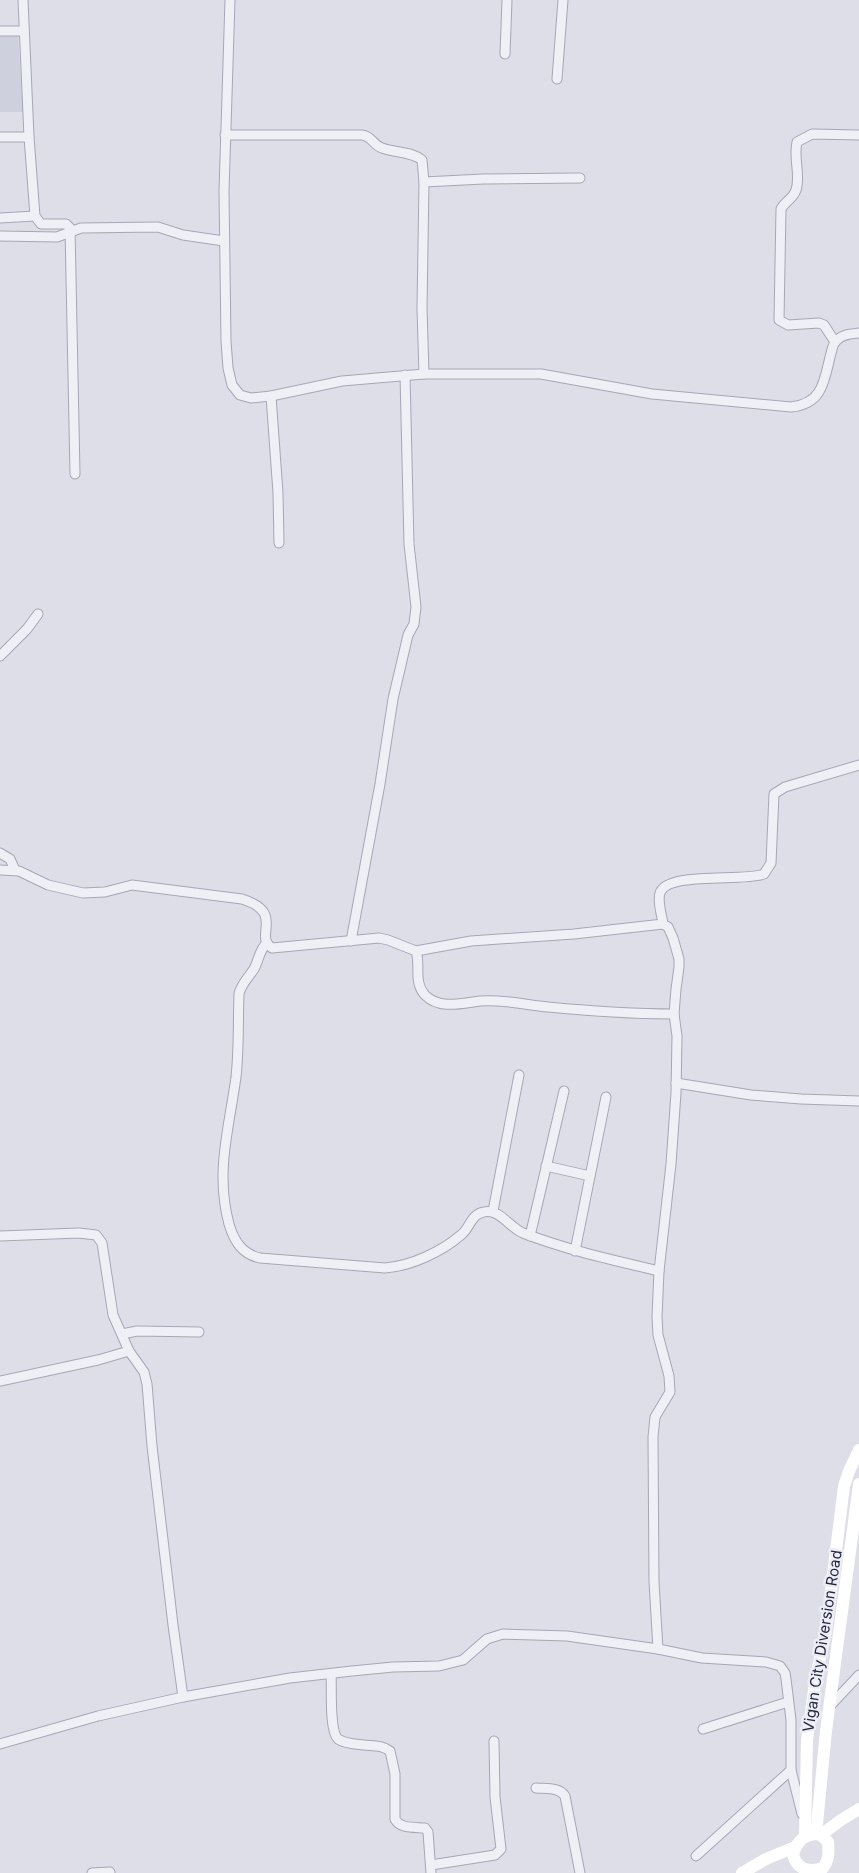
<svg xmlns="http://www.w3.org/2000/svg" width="859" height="1873" viewBox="0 0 859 1873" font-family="Inter,sans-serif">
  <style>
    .built { fill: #ced0dd }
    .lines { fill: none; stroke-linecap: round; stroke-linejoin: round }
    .street-casing { stroke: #a6a7b5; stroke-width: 11 }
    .street { stroke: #eff0f6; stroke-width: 9 }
    .secondary { stroke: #fff; stroke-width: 12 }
    .labels { text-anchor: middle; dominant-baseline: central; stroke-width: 5; stroke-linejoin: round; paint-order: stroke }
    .street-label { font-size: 15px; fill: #25273f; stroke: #ecedf5 }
  </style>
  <rect width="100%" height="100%" fill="#dddee8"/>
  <polygon class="built" points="0,33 18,34 23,112 0,112"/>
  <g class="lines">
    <g class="street-casing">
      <g id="street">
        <polyline points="23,0 29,137 35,216 41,224 66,224 70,228 75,474"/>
        <path d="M230 0 224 191 226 341 228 368 232 385 240 395 251 398 271 396 342 381 424 374H541L652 394 791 407C822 404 824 382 830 357 832 351 832 344 837 340 843 334 851 334 859 333"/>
        <polyline points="0,31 24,31"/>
        <polyline points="505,54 507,0"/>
        <polyline points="557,79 563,0"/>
        <path d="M225 135H362C372 136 373 145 382 148 395 153 411 151 422 160L424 182 422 309 424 374"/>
        <polyline points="0,137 29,137"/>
        <polyline points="424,182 483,179 580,178"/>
        <polyline points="0,218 35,216"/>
        <polyline points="0,236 57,237 81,228 158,227 183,235 224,241"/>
        <path d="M835 342 824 325 819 323 788 325 779 320 781 209C785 201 793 199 796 190 801 175 793 158 797 142L812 134 859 135"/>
        <polyline points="271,396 278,493 279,543"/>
        <polyline points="0,656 27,629 38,614"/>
        <polyline points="0,853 10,859 15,870"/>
        <path d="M0 870 19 871 48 885 83 893 105 892 132 885 242 899C286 913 253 936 272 948L379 938 388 940 416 951C421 966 413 982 425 995 439 1010 463 1003 480 1001 503 999 526 1005 548 1007 590 1011 632 1014 674 1014"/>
        <polyline points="351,941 380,784 393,699 408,635 414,624 416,607 409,544 405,375"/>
        <path d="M267 943C259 950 259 960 254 969 249 977 241 984 239 994 238 1022 239 1050 236 1077 229 1129 215 1172 229 1224 234 1241 242 1254 260 1258L385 1268C411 1266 441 1252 461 1235 470 1228 471 1214 484 1212 499 1208 510 1228 523 1233 567 1250 613 1260 659 1271"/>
        <polyline points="416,951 471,941 574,934 663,924"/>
        <polyline points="676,1083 751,1095 801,1099 859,1101"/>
        <polyline points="546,1166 590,1176"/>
        <polyline points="493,1211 519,1075"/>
        <polyline points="0,1236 79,1233 96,1235 102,1243 113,1315 129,1351 144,1372 147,1384 152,1446 173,1625 183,1697"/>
        <polyline points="530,1236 564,1091"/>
        <polyline points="575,1251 606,1097"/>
        <polyline points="122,1334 137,1331 199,1332"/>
        <polyline points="0,1381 98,1360 129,1351"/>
        <path d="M658 1649 654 1582 653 1437 655 1417 670 1392 669 1376 658 1335 657 1317 659 1271 671 1164 676 1093 677 1036 674 1014 676 989 679 967V959L673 938 668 927 663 924C662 915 657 902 660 893 667 871 744 882 764 874L771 863 774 794 785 787 859 765"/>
        <path d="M331 1674C332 1687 329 1731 338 1739 345 1744 356 1744 364 1745 374 1746 382 1745 390 1751L395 1774V1819C400 1829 414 1827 425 1828L428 1832 431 1873"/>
        <polyline points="829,1707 859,1675"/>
        <polyline points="703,1729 788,1702"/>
        <polyline points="0,1744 98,1716 183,1697 290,1678 352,1671 393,1667 439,1666 463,1660 487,1639 503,1634 567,1636 658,1649 702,1658 766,1662 780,1666 785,1673 786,1679 791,1720 791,1770 802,1814"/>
        <path d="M536 1788C546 1789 559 1787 565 1796L580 1873"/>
        <polyline points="696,1856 791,1770"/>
        <polyline points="431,1865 495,1855 501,1849 495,1797 494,1741"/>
        <polyline points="92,1873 110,1872"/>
      </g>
    </g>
    <use href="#street" class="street"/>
    <g class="secondary">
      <polyline points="816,1834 826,1731 859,1484"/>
      <path d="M816 1834 821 1835 828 1842C829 1852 829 1860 823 1868 809 1873 796 1869 793 1854 797 1842 803 1835 816 1834Z"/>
      <polyline points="821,1835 841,1820 859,1809"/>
      <polyline points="805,1836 807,1740 816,1676 826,1631 844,1486 849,1471 859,1450"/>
      <polyline points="742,1873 766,1859 795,1847"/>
    </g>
  </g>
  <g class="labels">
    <g class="street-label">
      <text transform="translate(822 1641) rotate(-81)">Vigan City Diversion Road</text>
    </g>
  </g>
</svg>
